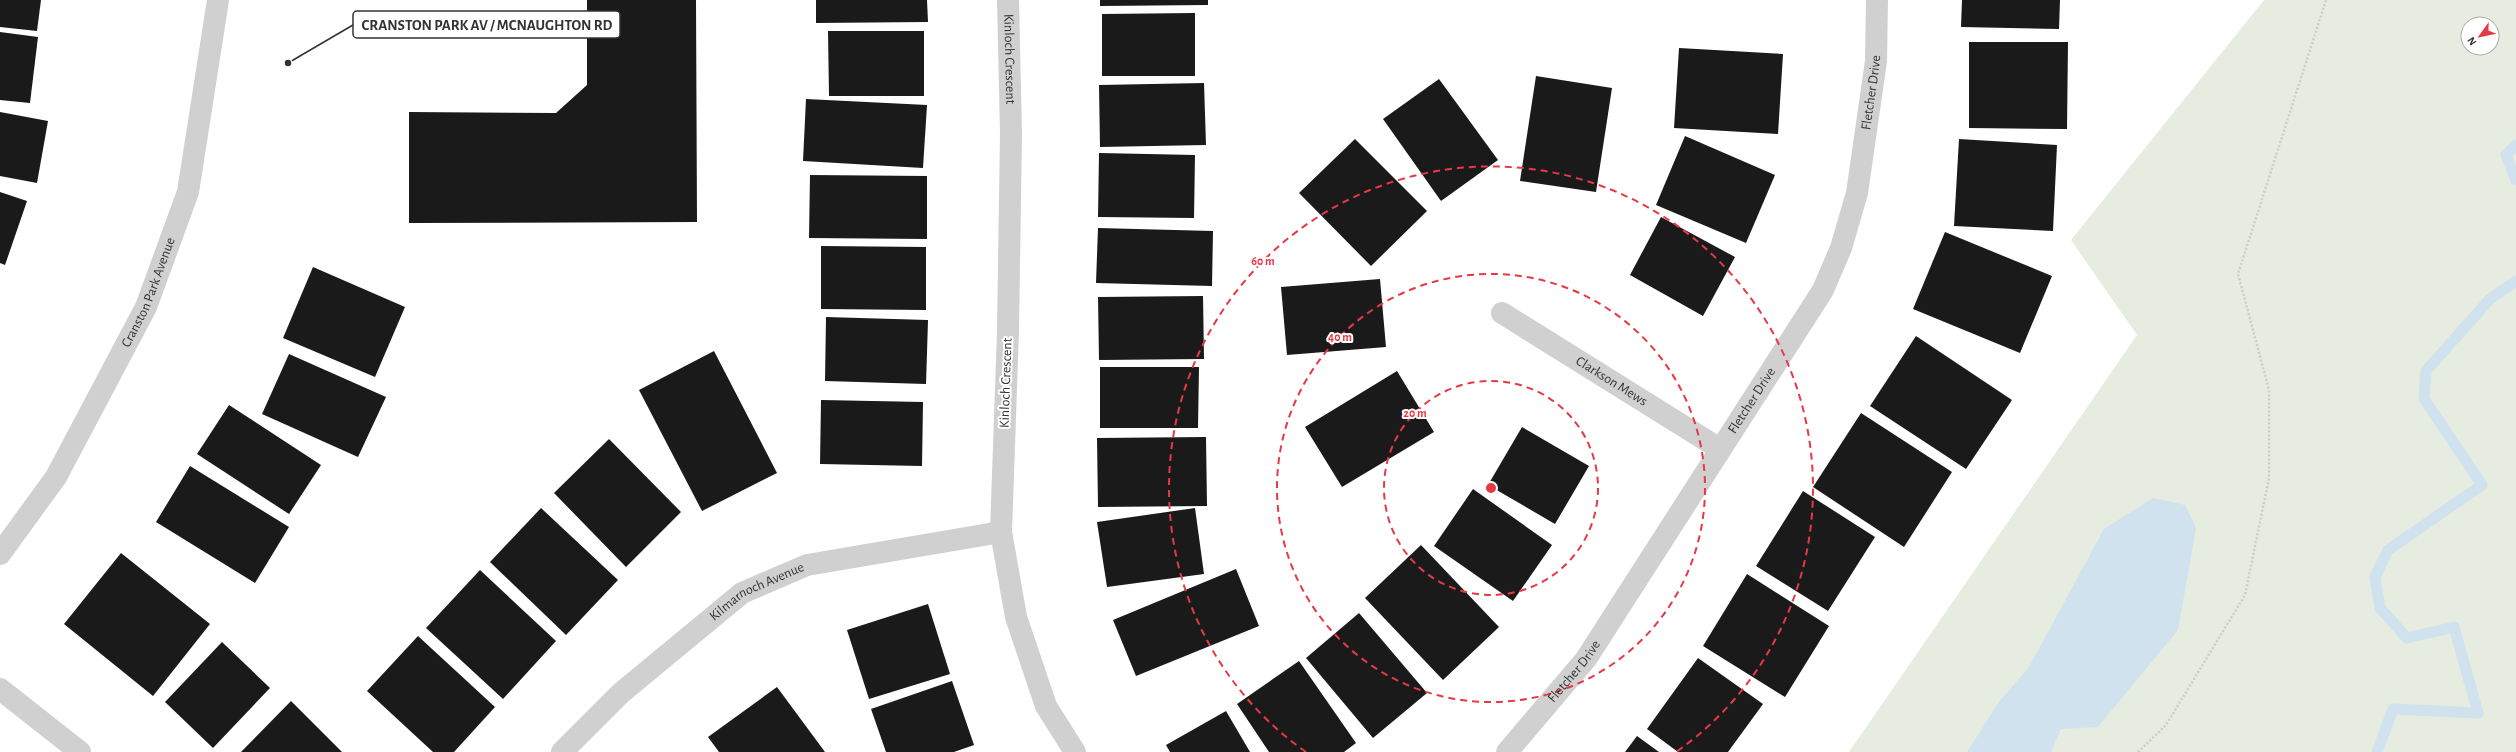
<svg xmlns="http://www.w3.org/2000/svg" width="2516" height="752" viewBox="0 0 2516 752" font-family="'Alegreya Sans',sans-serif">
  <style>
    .green { fill: #e6ecdf; fill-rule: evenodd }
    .water { fill: #cfe2ee }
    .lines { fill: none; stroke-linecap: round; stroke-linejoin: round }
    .stream { stroke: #cfe2ee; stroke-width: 11 }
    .building { fill: #1a1a1a }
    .path { stroke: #cdcdcd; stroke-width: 2.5; stroke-dasharray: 2 2; stroke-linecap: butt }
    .minor { stroke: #d0d0d0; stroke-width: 22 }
    .ring { fill: none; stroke: #e63946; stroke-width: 2; stroke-dasharray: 7 5 }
    .labels { text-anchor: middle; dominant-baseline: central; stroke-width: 4; stroke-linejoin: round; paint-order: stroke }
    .street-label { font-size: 14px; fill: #333; stroke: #fff }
    .centre { fill: #e63946; stroke: #fff; stroke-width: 2 }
    .ring-label { font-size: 12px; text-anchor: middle; font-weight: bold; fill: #e63946; stroke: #fff; stroke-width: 4; stroke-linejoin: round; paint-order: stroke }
    .leader { fill: none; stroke: #333; stroke-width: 1.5 }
    .callout-dot { fill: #333; stroke: #fff; stroke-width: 1.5 }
    .callout { fill: #fff; stroke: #333; stroke-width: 1.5 }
    .callout-label { font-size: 15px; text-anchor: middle; font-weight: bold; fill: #333 }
  </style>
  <rect width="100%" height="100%" fill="#fff"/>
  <path class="green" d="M2264 0H2516V752H1849L2137 335 2071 240ZM2468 24H2492V48H2468Z"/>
  <polygon class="water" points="2153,498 2185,505 2196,528 2178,630 2098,727 2061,729 2051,752 1967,752 1999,702 2029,667 2104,529"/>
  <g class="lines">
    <g class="stream">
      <polyline points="2516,145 2506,155 2516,180"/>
      <polyline points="2377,752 2393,709 2478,713 2454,627 2407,638 2380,608 2375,577 2388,550 2482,485 2424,399 2426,371 2490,299 2516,281"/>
    </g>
  </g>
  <g class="building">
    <polygon points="0,0 41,0 37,31 0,27"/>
    <polygon points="587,0 696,0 697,222 409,223 409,112 556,113 587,85"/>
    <polygon points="816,0 927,0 928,22 816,23"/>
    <polygon points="1100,0 1208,0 1208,5 1100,6"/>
    <polygon points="1962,0 2060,0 2059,29 1961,27"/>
    <polygon points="1195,13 1195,76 1102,76 1102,14"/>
    <polygon points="828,31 924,31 924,96 829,96"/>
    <polygon points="0,32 38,37 30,103 0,100"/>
    <polygon points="1969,42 2068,42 2067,129 1969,128"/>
    <polygon points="1679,48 1783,54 1778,134 1674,128"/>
    <polygon points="1536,76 1612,88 1596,192 1520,181"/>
    <polygon points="1439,79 1498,160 1441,201 1383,119"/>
    <polygon points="1204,83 1206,145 1100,147 1099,85"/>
    <polygon points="806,99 927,105 923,168 803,161"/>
    <polygon points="0,112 48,121 37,183 0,176"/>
    <polygon points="1685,136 1775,175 1746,243 1656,205"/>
    <polygon points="1355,139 1427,211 1371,266 1299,193"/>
    <polygon points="1959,139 2057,145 2053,231 1954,226"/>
    <polygon points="1099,153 1195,155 1194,218 1098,217"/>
    <polygon points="810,175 927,176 927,239 809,238"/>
    <polygon points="0,192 27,201 5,265 0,263"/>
    <polygon points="1661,217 1735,257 1703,316 1630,275"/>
    <polygon points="1098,228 1213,231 1212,286 1096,283"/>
    <polygon points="1945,232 2052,276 2020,353 1913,309"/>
    <polygon points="821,246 926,247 926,310 821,309"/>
    <polygon points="313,267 405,307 375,377 283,338"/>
    <polygon points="1380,279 1386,347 1287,355 1281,287"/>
    <polygon points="1203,296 1204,359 1099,360 1098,297"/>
    <polygon points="826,317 928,320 926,384 825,381"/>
    <polygon points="1916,336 2012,400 1966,469 1870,406"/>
    <polygon points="714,351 777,473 702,511 639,390"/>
    <polygon points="289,354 386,397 358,457 262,414"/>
    <polygon points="1100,367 1199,367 1198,428 1100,428"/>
    <polygon points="1397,371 1434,432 1342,487 1305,427"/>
    <polygon points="821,400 923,402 922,466 820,464"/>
    <polygon points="229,405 321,465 289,514 197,454"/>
    <polygon points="1861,413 1952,472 1904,547 1813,487"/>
    <polygon points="1522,427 1589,466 1555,524 1488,485"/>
    <polygon points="1206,437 1207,506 1098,507 1097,438"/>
    <polygon points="609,439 681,512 626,567 554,493"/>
    <polygon points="190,466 289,527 255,583 156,522"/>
    <polygon points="1473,489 1552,545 1513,601 1434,546"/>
    <polygon points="1803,491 1875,537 1828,611 1756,566"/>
    <polygon points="541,508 618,580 566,635 490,562"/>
    <polygon points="1195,508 1204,574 1107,587 1097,522"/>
    <polygon points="1421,545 1499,627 1443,680 1365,598"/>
    <polygon points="121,553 210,624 153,696 64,624"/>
    <polygon points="1236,569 1259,626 1136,676 1113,620"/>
    <polygon points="480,570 556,641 503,699 426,628"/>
    <polygon points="1747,574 1829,626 1785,697 1703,646"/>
    <polygon points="928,604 950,674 869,699 847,630"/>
    <polygon points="1359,613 1427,693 1373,738 1306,658"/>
    <polygon points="418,636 495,707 454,752 433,752 367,691"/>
    <polygon points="222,642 270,688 213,748 165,702"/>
    <polygon points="1698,658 1763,704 1728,752 1678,752 1647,729"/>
    <polygon points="1299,661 1356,743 1344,752 1269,752 1237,704"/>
    <polygon points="952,681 974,745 954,752 886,752 871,709"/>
    <polygon points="777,687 825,752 719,752 708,737"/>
    <polygon points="291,701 342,752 241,752"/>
    <polygon points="1226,711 1250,752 1170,752 1166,745"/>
    <polygon points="1637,736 1659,752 1625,752"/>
  </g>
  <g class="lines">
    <polyline class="path" points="2138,752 2166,725 2245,595 2269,478 2269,390 2238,274 2326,0"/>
    <g class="minor">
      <path id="s1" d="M1008 0 1011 133 1008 331 1001 532 1016 617 1046 706 1075 752"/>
      <path id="s2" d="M1502 313 1720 449"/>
      <path id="s3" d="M0 554 56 477 146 307 188 192 218 0"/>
      <polyline points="0,689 80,752"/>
      <path id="s4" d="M562 752 621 693 742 593 807 565 1001 532"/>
      <path id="s5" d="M1507 752 1586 659 1823 290 1841 248 1857 193 1876 61 1877 0"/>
    </g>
  </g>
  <g class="ring">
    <circle cx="1491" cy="488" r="107"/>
    <circle cx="1491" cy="488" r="214"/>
    <path d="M1306 752A322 322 0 1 1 1676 752"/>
  </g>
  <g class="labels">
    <g class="street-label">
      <text stroke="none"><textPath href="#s1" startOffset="59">Kinloch Crescent</textPath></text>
      <text stroke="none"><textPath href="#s5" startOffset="765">Fletcher Drive</textPath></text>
      <text stroke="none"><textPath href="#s3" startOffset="302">Cranston Park Avenue</textPath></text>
      <text stroke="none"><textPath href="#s2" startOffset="129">Clarkson Mews</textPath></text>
      <text transform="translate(1006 383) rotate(-88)">Kinloch Crescent</text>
      <text stroke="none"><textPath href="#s5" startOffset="429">Fletcher Drive</textPath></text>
      <text stroke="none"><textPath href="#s4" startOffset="254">Kilmarnoch Avenue</textPath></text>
      <text stroke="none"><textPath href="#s5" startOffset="105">Fletcher Drive</textPath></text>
    </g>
  </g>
  <circle cx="1491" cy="488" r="6" class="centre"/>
  <g class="ring-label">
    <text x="1263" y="265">60 m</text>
    <text x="1340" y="341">40 m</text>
    <text x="1415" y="417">20 m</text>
  </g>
  <path class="leader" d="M288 63L353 25"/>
  <circle class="callout-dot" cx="288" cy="63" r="4"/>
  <rect class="callout" x="353" y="11" width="267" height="27" rx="4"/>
  <g class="callout-label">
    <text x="487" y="30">CRANSTON PARK AV / MCNAUGHTON RD</text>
  </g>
  <g transform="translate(2480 36) rotate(237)"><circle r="19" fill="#ffffff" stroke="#adadad"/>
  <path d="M0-3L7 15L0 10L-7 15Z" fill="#e63946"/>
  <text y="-6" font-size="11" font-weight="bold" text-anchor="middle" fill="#333333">N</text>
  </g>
</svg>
